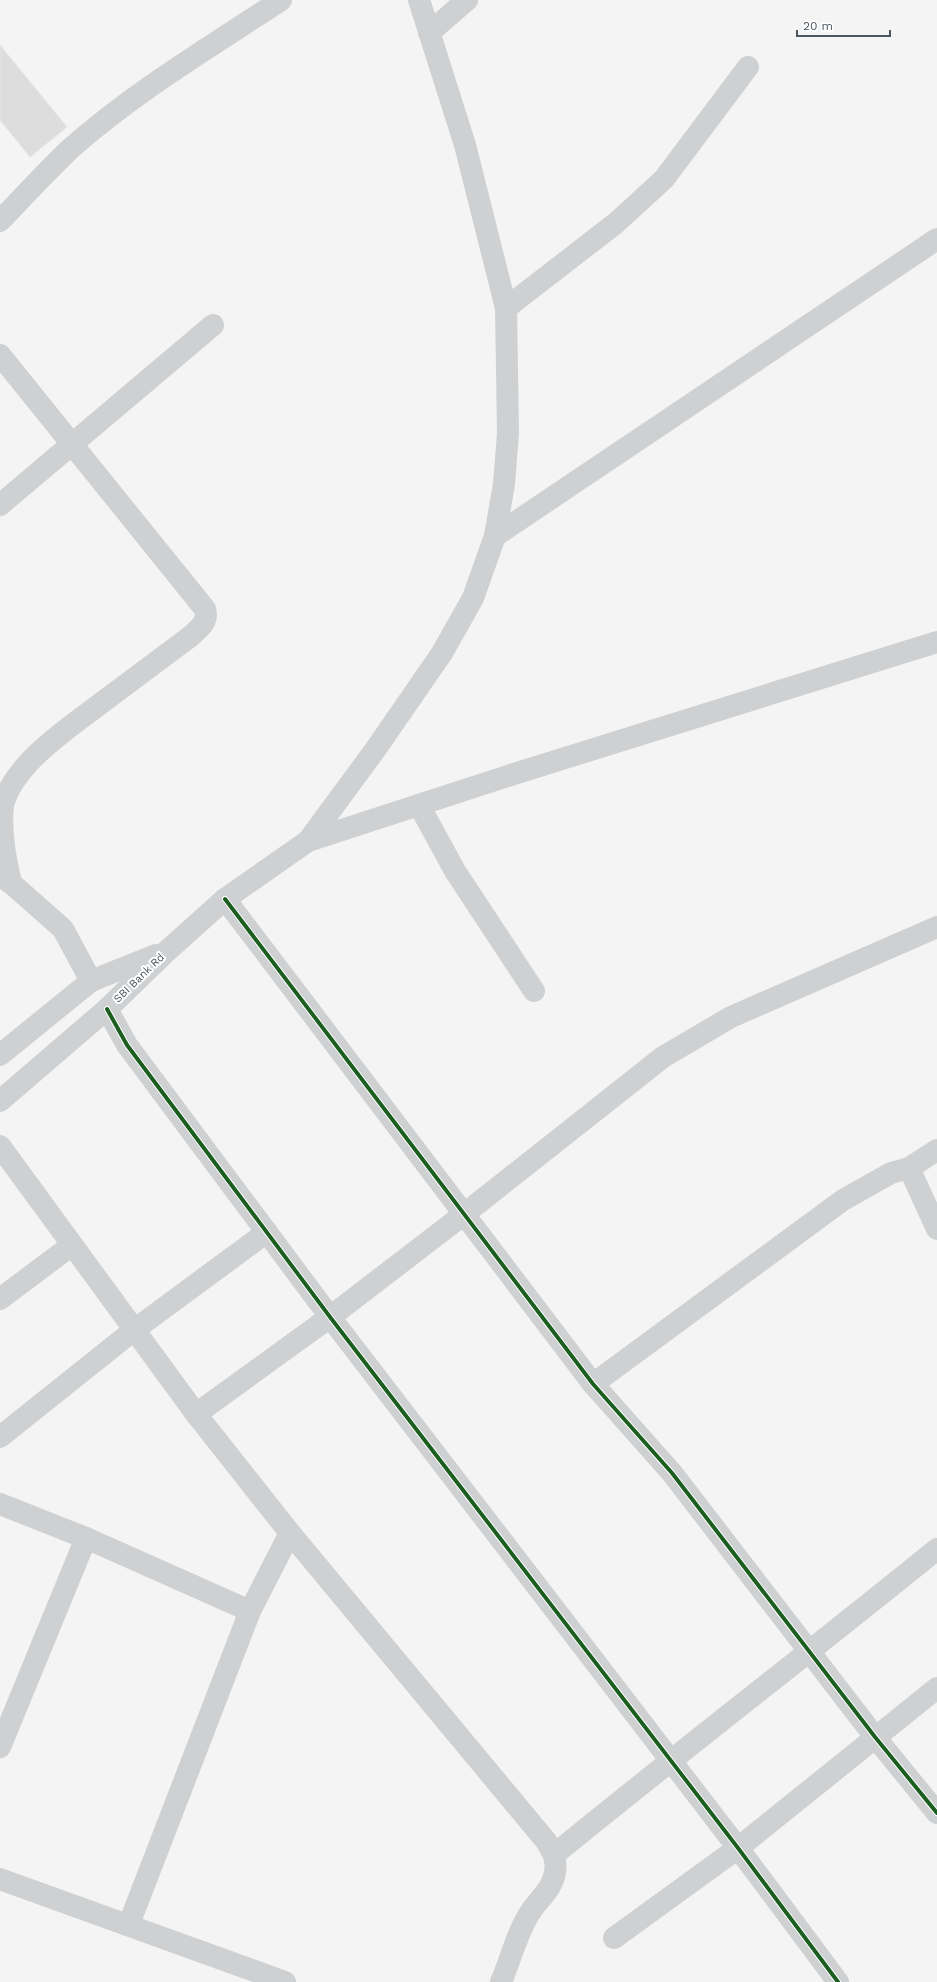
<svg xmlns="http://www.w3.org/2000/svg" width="937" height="1982" viewBox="0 0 937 1982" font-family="'Work Sans',sans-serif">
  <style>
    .building { fill: #ddddde; stroke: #e5e6e7 }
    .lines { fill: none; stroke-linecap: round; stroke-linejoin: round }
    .minor { stroke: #ced0d2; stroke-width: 22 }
    .tertiary { stroke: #ced0d2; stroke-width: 22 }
    .cycleway-casing { stroke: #fff; stroke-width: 6 }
    .cycleway { stroke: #1b5e20; stroke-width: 4 }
    .labels { text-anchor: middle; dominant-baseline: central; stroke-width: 4; stroke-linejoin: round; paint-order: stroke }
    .street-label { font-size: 11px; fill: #4a5661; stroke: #fff }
  </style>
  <rect width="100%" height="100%" fill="#f4f4f4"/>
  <polygon class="building" points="0,45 67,127 30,157 0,120"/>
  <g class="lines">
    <g class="minor">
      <polyline points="429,33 467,0"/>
      <path d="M0 221C23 197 46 172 70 149 134 92 210 47 281 0"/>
      <polyline points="506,308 616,223 664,179 748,67"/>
      <path d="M0 355 205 609C209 622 199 628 191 636 163 657 136 677 108 698 74 724 14 762 3 805 0 831 5 858 11 883"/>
      <polyline points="0,505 213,325"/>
      <polyline points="495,536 937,239"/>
      <polyline points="419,805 455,871 534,991"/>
      <polyline points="308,841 375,750 442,653 473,598 495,536 504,484 508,433 506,308 465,145 419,0"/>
      <polyline points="0,876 11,883 63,929 91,981"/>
      <polyline points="225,899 593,1384 672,1473 875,1737 937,1813"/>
      <polyline points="107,1009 127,1045 330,1317 738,1848 838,1982"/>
      <path d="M0 1146 196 1414 290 1533 546 1841C553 1852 557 1859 555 1872 553 1888 540 1898 531 1911 517 1932 511 1959 501 1982"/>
      <polyline points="909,1168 937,1229"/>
      <polyline points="0,1299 72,1245"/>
      <polyline points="593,1384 843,1200 891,1173 909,1168 937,1150"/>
      <polyline points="196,1414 330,1317 463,1215 663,1057 731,1017 937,927"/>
      <polyline points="0,1437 134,1330 267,1232"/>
      <polyline points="0,1504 86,1538 250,1611"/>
      <polyline points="0,1747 86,1538"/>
      <path d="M555 1854C681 1751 810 1652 937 1549"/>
      <polyline points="0,1879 285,1982"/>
      <polyline points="129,1924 250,1611 290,1533"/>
      <polyline points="614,1938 738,1848 937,1688"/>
    </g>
    <g class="tertiary">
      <polyline points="0,1055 91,981 156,955"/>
      <polyline points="0,1101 107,1009 167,951 225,899 308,841 517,773 937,642"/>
    </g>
    <g class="cycleway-casing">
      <g id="cycleway">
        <polyline points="225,899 593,1384 672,1473 875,1737 937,1813"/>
        <polyline points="107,1009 127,1045 330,1317 738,1848 838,1982"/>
      </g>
    </g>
    <use href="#cycleway" class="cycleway"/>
  </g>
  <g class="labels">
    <g class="street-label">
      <text transform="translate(139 978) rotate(-44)">SBI Bank Rd</text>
    </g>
  </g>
  <path d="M797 30v6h93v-6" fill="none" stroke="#4a5661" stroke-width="2"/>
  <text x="803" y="30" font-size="12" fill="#4a5661" stroke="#ffffff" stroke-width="3" paint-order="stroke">20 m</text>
</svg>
